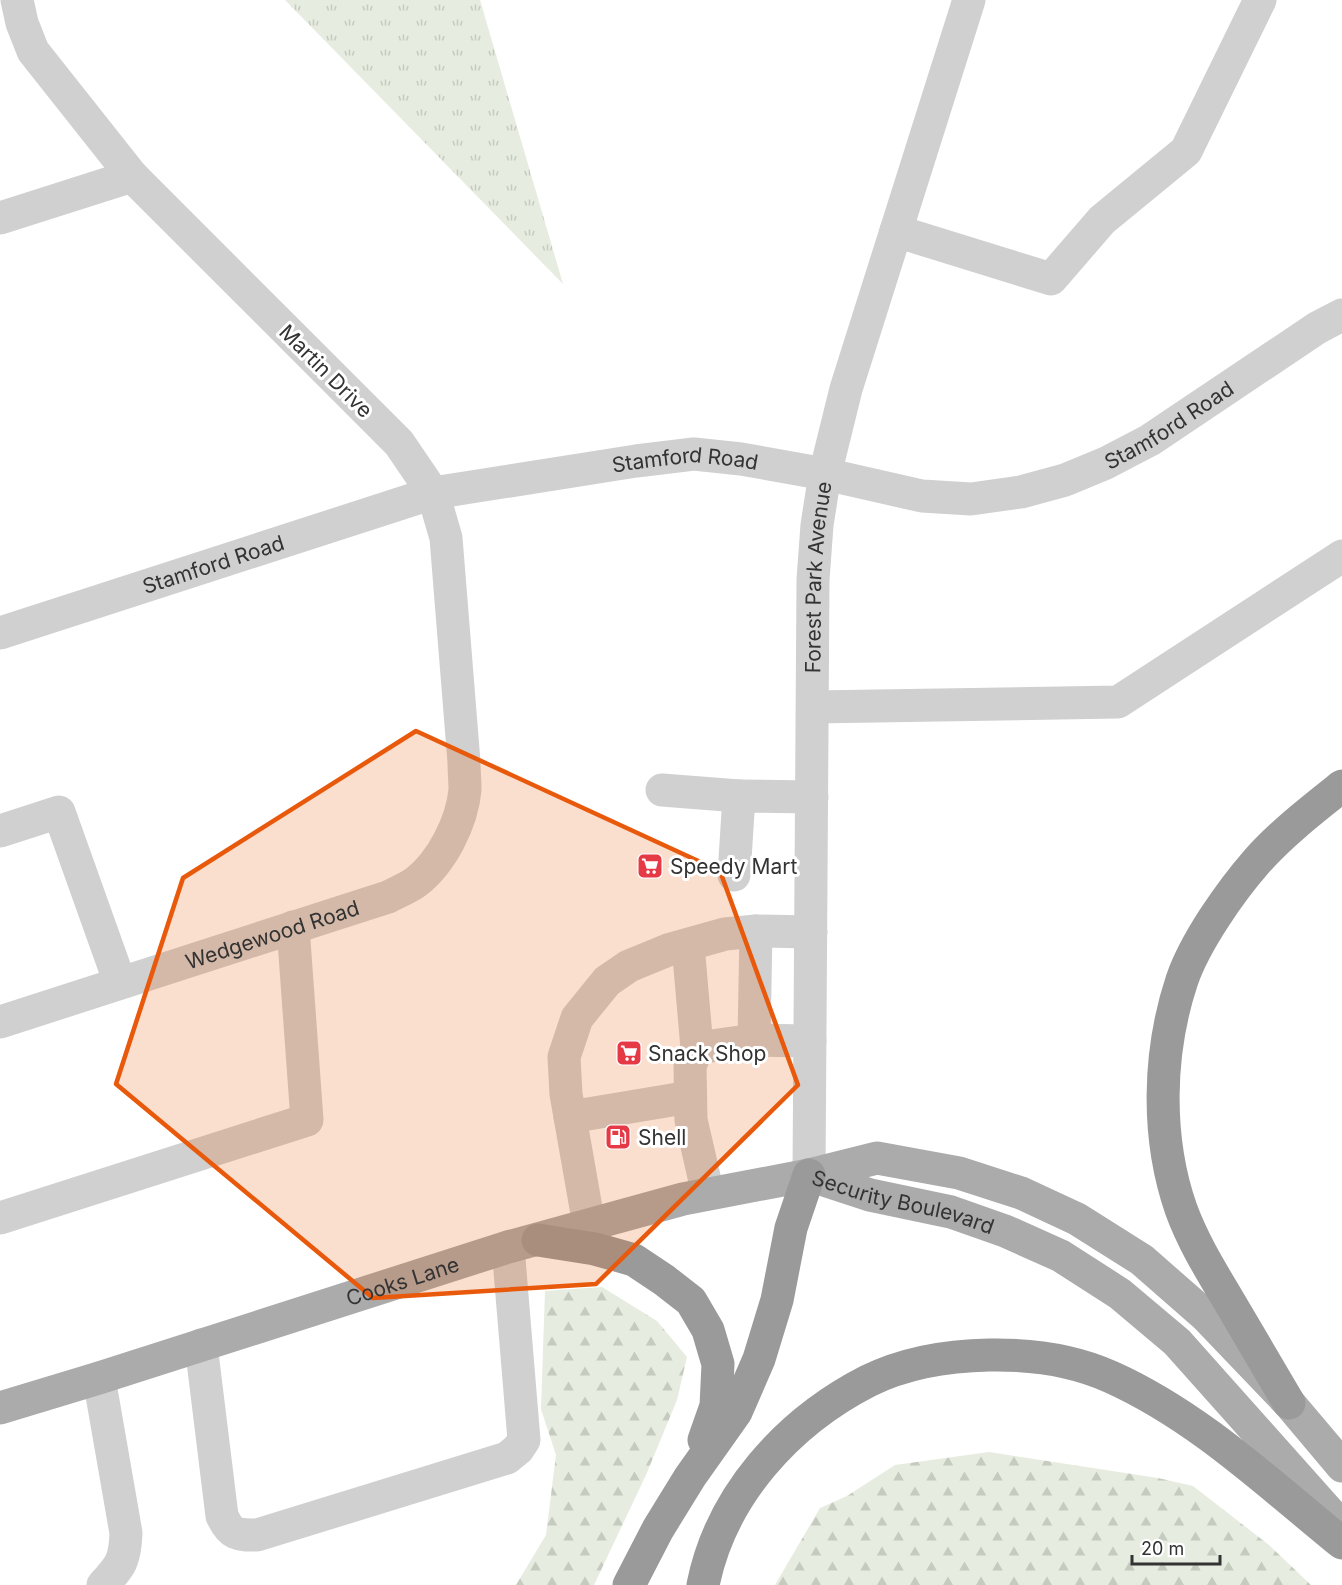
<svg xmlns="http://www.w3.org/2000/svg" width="1342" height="1585" viewBox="0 0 1342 1585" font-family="Inter,sans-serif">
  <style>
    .forest { fill: url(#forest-firs) }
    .park { fill: url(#park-tufts) }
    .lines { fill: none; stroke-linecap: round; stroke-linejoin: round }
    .minor { stroke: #d0d0d0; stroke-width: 33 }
    .major { stroke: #ababab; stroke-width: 33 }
    .highway { stroke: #9a9a9a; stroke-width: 33 }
    .marked { fill: #e8590c; fill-opacity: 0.2; stroke: #e8590c; stroke-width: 4.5; stroke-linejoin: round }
    .labels { text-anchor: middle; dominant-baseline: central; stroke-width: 6; stroke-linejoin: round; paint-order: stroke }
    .street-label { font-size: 21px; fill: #333; stroke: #fff }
    .poi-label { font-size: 21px; fill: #333; stroke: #fff; text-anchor: start }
  </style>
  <defs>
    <pattern id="forest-firs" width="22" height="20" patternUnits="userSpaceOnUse" patternTransform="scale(1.5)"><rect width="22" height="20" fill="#e6ecdf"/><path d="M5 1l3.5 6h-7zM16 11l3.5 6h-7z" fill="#c6cbc0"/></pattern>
    <pattern id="park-tufts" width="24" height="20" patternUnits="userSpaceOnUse" patternTransform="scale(1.5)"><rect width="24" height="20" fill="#e6ecdf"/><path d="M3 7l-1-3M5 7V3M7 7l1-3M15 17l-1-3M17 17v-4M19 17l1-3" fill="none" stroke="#c6cbc0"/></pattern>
  </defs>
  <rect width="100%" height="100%" fill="#fff"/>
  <g class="forest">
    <polygon points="602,1287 657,1321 687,1357 677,1400 646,1475 594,1585 516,1585 546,1535 556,1455 541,1409 545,1291"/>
    <polygon points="989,1452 1158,1478 1193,1486 1269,1545 1311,1585 775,1585 820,1508 847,1496 895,1465"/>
  </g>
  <polygon class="park" points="285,0 480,0 563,284"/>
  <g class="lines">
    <g class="minor">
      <polyline points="0,218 132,176"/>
      <polyline points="896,231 1051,279 1102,220 1186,151 1260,0"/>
      <path id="s1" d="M0 633 433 493 636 461 694 454 741 459 825 474 922 496 971 499 1021 492 1065 480 1106 463 1150 440 1317 328 1342 315"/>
      <polyline points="813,707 1118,702 1342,556"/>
      <polyline points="662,790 739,796"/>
      <polyline points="0,831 59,812 120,983"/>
      <polyline points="734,875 739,796 812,797"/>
      <polyline points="688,945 697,1048 754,1040"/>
      <path id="s2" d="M0 1022 388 897C397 892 408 888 416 882 442 862 462 822 465 790 465 780 464 771 464 762L446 538 433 493 399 443 132 176 33 51 22 23 17 0"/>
      <polyline points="810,1041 754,1040 756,931 811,932"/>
      <polyline points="697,1048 690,1066 691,1120 708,1194"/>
      <polyline points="570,1117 690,1097"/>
      <path id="s3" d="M809 1175 813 580 817 525 825 474 846 389 969 0"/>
      <polyline points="0,1218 307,1120 293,927"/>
      <polyline points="589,1225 566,1094 564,1057 577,1018 607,981 629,966 668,950 725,934 756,931"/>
      <path d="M201 1345 222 1516C231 1535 237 1535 257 1535L507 1458 518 1449 524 1440 508 1247"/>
      <path d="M99 1378 126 1533C125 1560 121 1566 103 1585"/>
    </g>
    <g class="major">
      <path id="s4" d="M809 1175 870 1195 951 1212 1005 1231 1061 1256 1120 1294 1177 1342 1342 1527"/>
      <path id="s5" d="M0 1408 99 1378 508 1247 683 1199 809 1175 877 1158 959 1173 1021 1193 1077 1219 1142 1260 1206 1316 1289 1403 1342 1466"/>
    </g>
    <g class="highway">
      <polyline points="538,1240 595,1249 634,1260 664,1280 691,1301 708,1330 718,1364 716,1406 704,1440"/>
      <path d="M1289 1403C1269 1369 1249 1335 1229 1301 1211 1271 1193 1242 1181 1209 1156 1137 1158 1052 1182 980 1195 942 1230 892 1257 861 1282 833 1313 809 1342 786"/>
      <polyline points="629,1585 658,1529 690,1477 736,1412 759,1359 777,1300 791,1228 809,1175"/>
      <path d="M703 1585C721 1495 788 1422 868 1381 935 1348 1043 1346 1111 1377 1198 1416 1269 1484 1342 1543"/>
    </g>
  </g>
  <path class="marked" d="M416 731 720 871 798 1085 596 1284 373 1298 116 1084 183 878Z"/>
  <defs>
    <g id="supermarket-square" transform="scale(1.35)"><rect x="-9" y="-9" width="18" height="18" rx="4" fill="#e63946" stroke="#fff"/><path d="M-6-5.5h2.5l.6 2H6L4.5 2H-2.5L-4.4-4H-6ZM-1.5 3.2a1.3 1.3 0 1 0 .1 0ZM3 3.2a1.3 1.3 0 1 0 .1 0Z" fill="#fff"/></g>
    <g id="fuel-square" transform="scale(1.35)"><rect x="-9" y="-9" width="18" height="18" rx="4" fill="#e63946" stroke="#fff"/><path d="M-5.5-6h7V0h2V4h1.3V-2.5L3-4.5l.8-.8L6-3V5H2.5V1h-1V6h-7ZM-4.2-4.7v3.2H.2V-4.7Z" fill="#fff"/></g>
  </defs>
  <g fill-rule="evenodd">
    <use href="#supermarket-square" x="650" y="866"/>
    <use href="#supermarket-square" x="629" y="1053"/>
    <use href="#fuel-square" x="618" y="1137"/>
  </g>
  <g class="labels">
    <g class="street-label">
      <text transform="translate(326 371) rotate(45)">Martin Drive</text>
      <text stroke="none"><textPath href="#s1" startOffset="1214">Stamford Road</textPath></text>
      <text stroke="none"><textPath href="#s1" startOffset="710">Stamford Road</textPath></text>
      <text stroke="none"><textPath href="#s1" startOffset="224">Stamford Road</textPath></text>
      <text stroke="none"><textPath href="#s3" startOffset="598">Forest Park Avenue</textPath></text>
      <text stroke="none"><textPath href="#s2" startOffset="286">Wedgewood Road</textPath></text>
      <text stroke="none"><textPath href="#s4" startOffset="98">Security Boulevard</textPath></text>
      <text stroke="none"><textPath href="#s5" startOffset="422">Cooks Lane</textPath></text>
    </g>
    <g class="poi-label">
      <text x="670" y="866">Speedy Mart</text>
      <text x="648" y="1053">Snack Shop</text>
      <text x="638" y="1137">Shell</text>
    </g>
  </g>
  <path d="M1132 1555v9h88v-9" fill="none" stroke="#333333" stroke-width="3"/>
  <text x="1141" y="1555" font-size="18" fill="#333333" stroke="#ffffff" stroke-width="4.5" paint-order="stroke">20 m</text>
</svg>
